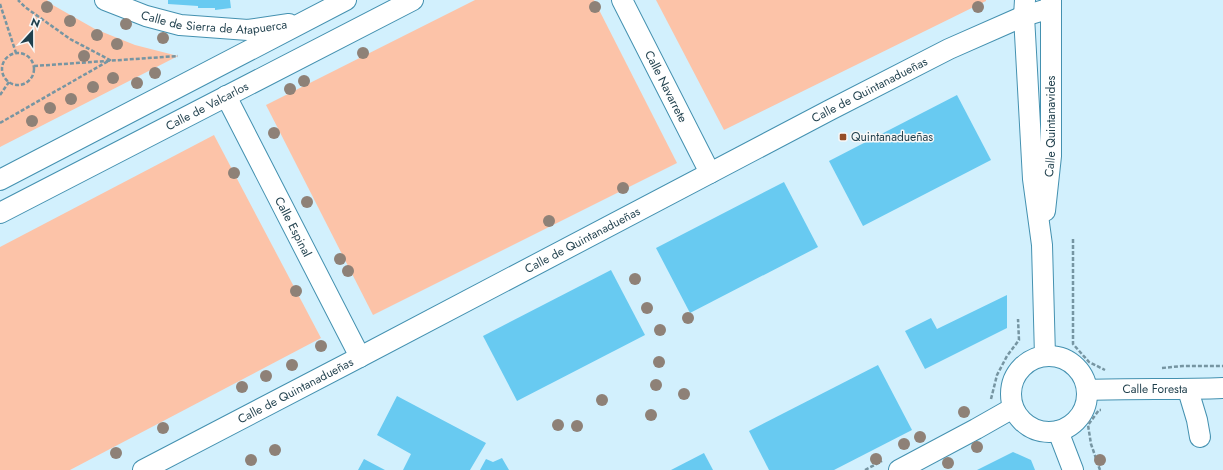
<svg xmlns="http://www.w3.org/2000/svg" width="1223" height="470" viewBox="0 0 1223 470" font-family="Jost,sans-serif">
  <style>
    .green { fill: #fcc3a8 }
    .building { fill: #68caf1 }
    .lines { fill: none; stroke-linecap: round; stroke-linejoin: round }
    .minor-casing { stroke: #4491b0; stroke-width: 22 }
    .path { stroke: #7695a2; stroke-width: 2.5; stroke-dasharray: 4 2; stroke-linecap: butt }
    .minor { stroke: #fff; stroke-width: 20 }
    .tree { fill: #8e8177 }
    .poi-dot { fill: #944d27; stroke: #f7f7f7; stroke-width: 1.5 }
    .labels { text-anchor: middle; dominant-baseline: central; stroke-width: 3; stroke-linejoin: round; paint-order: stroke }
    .street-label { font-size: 12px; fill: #1f3f4c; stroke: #f7f7f7 }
    .poi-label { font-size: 12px; fill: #1f3f4c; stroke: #f7f7f7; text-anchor: start }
  </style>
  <rect width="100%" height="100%" fill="#d2f0fd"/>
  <g class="green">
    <polygon points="0,0 47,0 51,4 95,29 135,45 178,56 0,147"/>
    <polygon points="475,0 594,0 677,163 373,315 266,105"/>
    <polygon points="656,0 986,0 986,1 724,130"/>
    <polygon points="214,135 321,338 70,470 0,470 0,247"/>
  </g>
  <g class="building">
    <polygon points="168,0 230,0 231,8 215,10 215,8 198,8 198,6 168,4"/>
    <polygon points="957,95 991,160 863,226 829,161"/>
    <polygon points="784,182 818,247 690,313 656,248"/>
    <polygon points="611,270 645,335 517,401 483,336"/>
    <polygon points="1007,295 1007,328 925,369 905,331 931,318 937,329"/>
    <polygon points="878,365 912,430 834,470 769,470 749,431"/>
    <polygon points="397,396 486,443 470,470 403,470 411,454 377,435"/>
    <polygon points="1013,452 1031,460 1035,470 977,470"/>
    <polygon points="704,453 713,470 671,470"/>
    <polygon points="502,458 509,470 480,470 486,459 493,462"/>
    <polygon points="364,459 385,470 358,470"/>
  </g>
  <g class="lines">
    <g class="minor-casing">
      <g id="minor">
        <path id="s1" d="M105 0 146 16 180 25 248 30 289 24"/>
        <path id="s2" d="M622 0 710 173"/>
        <polyline points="1025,0 1024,16 1033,179 1042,245 1045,356"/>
        <path id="s3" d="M226 96 360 357"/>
        <polyline points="0,180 346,0"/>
        <path id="s4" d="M1045 211 1051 156V0"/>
        <path id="s5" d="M0 213 413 0"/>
        <circle cx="1049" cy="394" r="38"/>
        <path id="s6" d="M1087 390C1132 388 1178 390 1223 388"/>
        <polyline points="1188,390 1197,420 1200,437"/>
        <polyline points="1058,431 1073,470"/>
        <path id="s7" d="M143 470 360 357 830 110 949 49 1024 16 1051 8"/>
        <polyline points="899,470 976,429 1013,408"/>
      </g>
    </g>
    <g class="path">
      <polyline points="0,4 16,53"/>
      <circle cx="18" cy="69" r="16"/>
      <polyline points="34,66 178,56"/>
      <polyline points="0,95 9,82"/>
      <polyline points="0,123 110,60 70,39 25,7 18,0"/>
      <polyline points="1073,239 1073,344 1089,362 1105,370"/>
      <polyline points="1162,368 1183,366 1223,366"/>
      <polyline points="991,399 997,375 1007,356 1019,340 1018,319"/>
      <polyline points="865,470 882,461"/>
      <polyline points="1100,470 1091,444 1088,425 1099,410 1101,410"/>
    </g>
    <use href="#minor" class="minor"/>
  </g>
  <g class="tree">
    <circle cx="47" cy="7" r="6"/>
    <circle cx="595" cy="7" r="6"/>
    <circle cx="978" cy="7" r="6"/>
    <circle cx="70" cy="21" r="6"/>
    <circle cx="126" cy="24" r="6"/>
    <circle cx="97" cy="35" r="6"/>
    <circle cx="163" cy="38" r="6"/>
    <circle cx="117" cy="44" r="6"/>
    <circle cx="363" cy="53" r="6"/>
    <circle cx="84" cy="56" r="6"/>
    <circle cx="155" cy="73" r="6"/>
    <circle cx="113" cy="78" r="6"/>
    <circle cx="304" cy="81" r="6"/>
    <circle cx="137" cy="83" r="6"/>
    <circle cx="93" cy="87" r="6"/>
    <circle cx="290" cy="89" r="6"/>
    <circle cx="71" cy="99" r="6"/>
    <circle cx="50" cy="108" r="6"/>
    <circle cx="32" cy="121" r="6"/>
    <circle cx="274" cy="133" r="6"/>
    <circle cx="234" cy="173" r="6"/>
    <circle cx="623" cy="188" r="6"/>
    <circle cx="307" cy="202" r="6"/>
    <circle cx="549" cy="221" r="6"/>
    <circle cx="340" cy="259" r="6"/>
    <circle cx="348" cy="271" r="6"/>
    <circle cx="635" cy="279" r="6"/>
    <circle cx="296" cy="291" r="6"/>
    <circle cx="647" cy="308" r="6"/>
    <circle cx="688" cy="318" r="6"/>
    <circle cx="660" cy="330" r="6"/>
    <circle cx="321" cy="346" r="6"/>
    <circle cx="659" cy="362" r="6"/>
    <circle cx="292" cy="365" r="6"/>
    <circle cx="266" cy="376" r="6"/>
    <circle cx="656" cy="385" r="6"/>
    <circle cx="242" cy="387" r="6"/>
    <circle cx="684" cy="394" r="6"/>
    <circle cx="602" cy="400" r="6"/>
    <circle cx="964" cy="412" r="6"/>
    <circle cx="651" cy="415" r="6"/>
    <circle cx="558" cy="425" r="6"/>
    <circle cx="577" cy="426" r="6"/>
    <circle cx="163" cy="428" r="6"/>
    <circle cx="920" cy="437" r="6"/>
    <circle cx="904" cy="444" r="6"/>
    <circle cx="977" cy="447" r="6"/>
    <circle cx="275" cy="450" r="6"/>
    <circle cx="116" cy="453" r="6"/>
    <circle cx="876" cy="459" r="6"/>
    <circle cx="251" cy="460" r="6"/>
    <circle cx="1100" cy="460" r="6"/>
    <circle cx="948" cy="463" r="6"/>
  </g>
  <rect class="poi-dot" x="839" y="133" width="8" height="8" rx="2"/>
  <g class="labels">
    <g class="street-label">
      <text stroke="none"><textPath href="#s1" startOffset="113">Calle de Sierra de Atapuerca</textPath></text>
      <text stroke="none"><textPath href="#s2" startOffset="97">Calle Navarrete</textPath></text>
      <text stroke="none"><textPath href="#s7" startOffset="820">Calle de Quintanadueñas</textPath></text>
      <text stroke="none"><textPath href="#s5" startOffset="233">Calle de Valcarlos</textPath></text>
      <text stroke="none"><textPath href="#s4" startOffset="85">Calle Quintanavides</textPath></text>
      <text stroke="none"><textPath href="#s3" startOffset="147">Calle Espinal</textPath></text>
      <text stroke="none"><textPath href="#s7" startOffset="496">Calle de Quintanadueñas</textPath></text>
      <text stroke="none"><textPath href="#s6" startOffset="68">Calle Foresta</textPath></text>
      <text stroke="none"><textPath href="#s7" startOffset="172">Calle de Quintanadueñas</textPath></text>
    </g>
    <g class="poi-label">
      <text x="851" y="137">Quintanadueñas</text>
    </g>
  </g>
  <g transform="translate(32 32) rotate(21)" stroke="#f7f7f7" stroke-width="3" paint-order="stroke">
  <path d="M0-3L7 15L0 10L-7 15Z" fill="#1f3f4c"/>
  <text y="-6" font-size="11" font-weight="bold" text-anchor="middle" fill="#1f3f4c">N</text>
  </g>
</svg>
